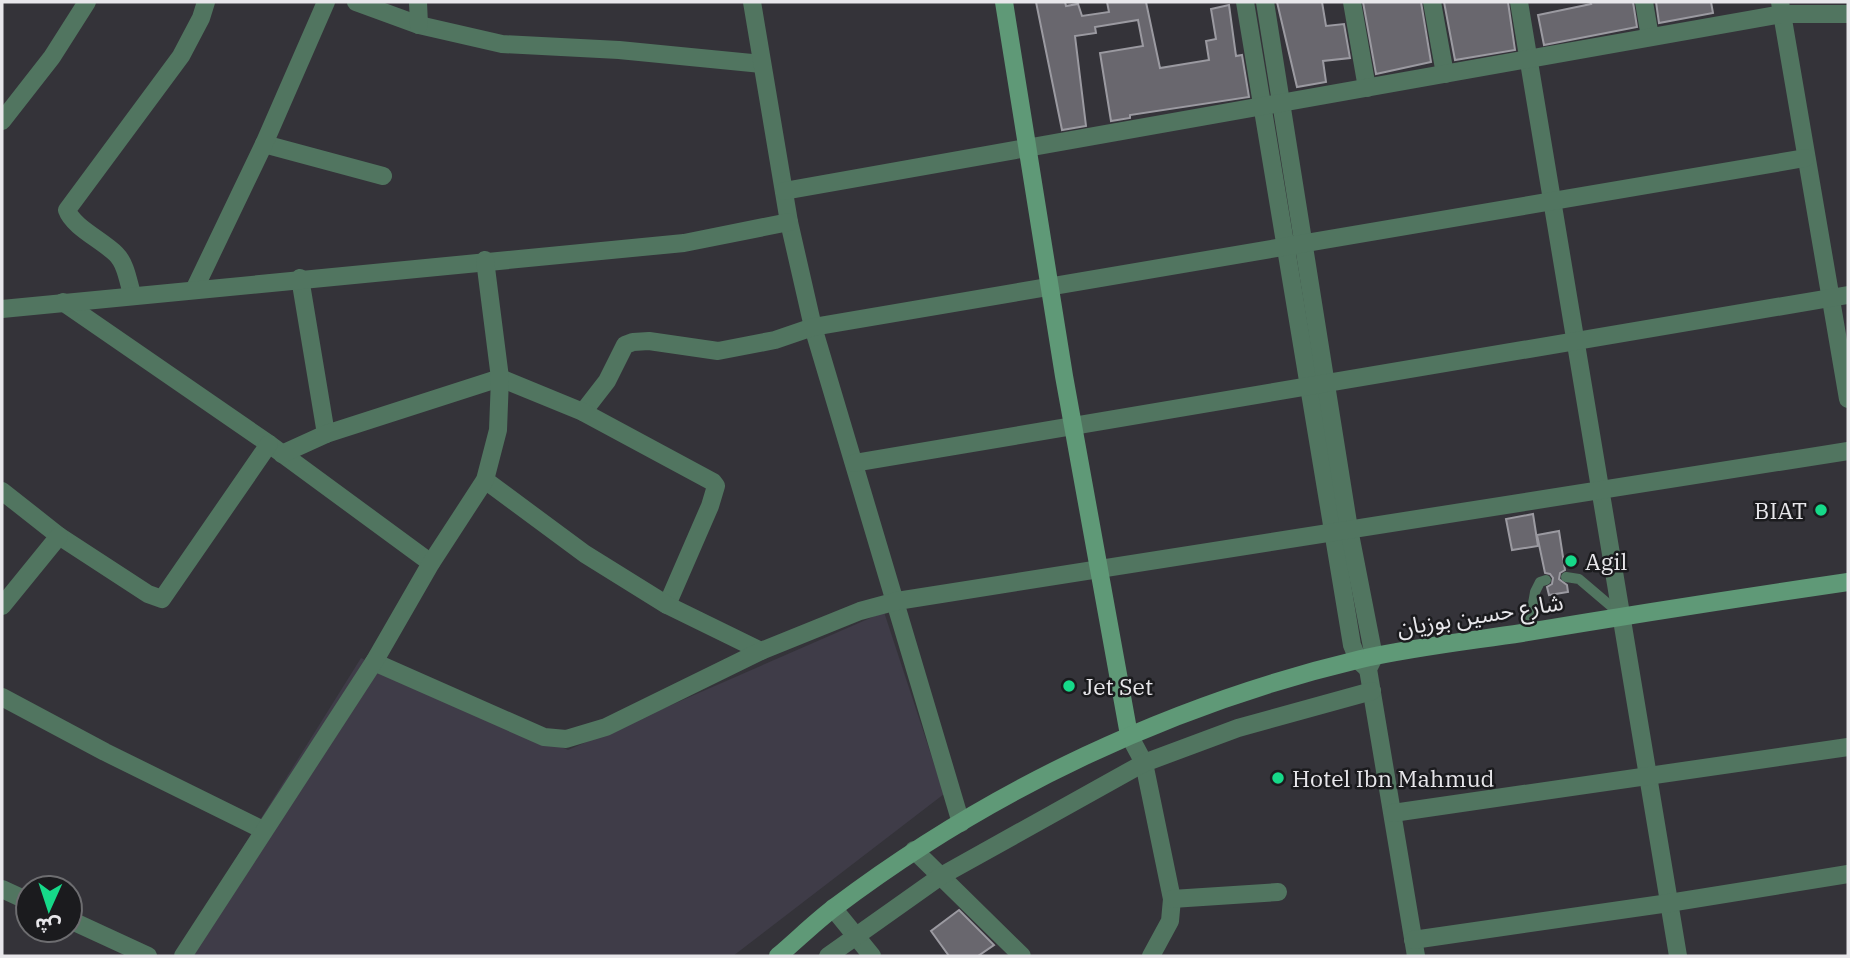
<svg xmlns="http://www.w3.org/2000/svg" width="1850" height="958" viewBox="0 0 1850 958" font-family="'IBM Plex Serif','Noto Sans Arabic',serif">
  <style>
    .built { fill: #3f3c48 }
    .building { fill: #69676e; stroke: #9b9aa1; stroke-width: 2 }
    .lines { fill: none; stroke-linecap: round; stroke-linejoin: round }
    .service { stroke: #517560; stroke-width: 10 }
    .minor { stroke: #517560; stroke-width: 18 }
    .secondary { stroke: #5f9977; stroke-width: 18 }
    .poi-dot { fill: #16d989; stroke: #1b1b1e; stroke-width: 2.5 }
    .labels { text-anchor: middle; dominant-baseline: central; stroke-width: 5; stroke-linejoin: round; paint-order: stroke }
    .poi-label { font-size: 23px; fill: #e8e7eb; stroke: #1b1b1e; text-anchor: start }
    .street-label { font-size: 23px; fill: #e8e7eb; stroke: #1b1b1e }
  </style>
  <rect width="100%" height="100%" fill="#343339"/>
  <polygon class="built" points="884,612 944,794 733,956 175,956 361,658 568,750"/>
  <g class="building">
    <polygon points="1036,2 1065,2 1066,6 1078,4 1082,16 1109,12 1107,2 1146,2 1160,68 1209,60 1206,41 1216,39 1211,9 1229,5 1236,56 1242,55 1249,97 1130,115 1130,118 1111,121 1100,53 1143,46 1138,20 1095,27 1096,33 1075,36 1086,126 1062,130"/>
    <polygon points="1277,2 1322,2 1326,26 1344,24 1350,58 1323,61 1326,82 1297,87"/>
    <polygon points="1363,2 1421,2 1431,62 1376,74"/>
    <polygon points="1444,2 1508,2 1515,50 1455,60"/>
    <polygon points="1590,2 1633,2 1637,27 1544,45 1538,15 1591,4"/>
    <polygon points="1656,2 1711,2 1713,13 1659,23"/>
    <polygon points="1533,514 1538,546 1512,550 1506,519"/>
    <polygon points="1559,531 1565,570 1560,573 1559,579 1567,585 1568,592 1549,595 1547,587 1552,584 1553,578 1550,574 1545,573 1537,535"/>
    <polygon points="959,910 994,945 978,956 949,956 931,931"/>
  </g>
  <g class="lines">
    <g class="service">
      <polyline points="1566,577 1579,579 1619,613"/>
      <polyline points="1528,632 1535,592 1540,582 1546,580"/>
    </g>
    <g class="minor">
      <polyline points="356,2 419,25 502,44 619,50 762,64"/>
      <polyline points="418,2 419,25"/>
      <polyline points="752,2 789,222 813,327 961,823"/>
      <polyline points="1245,2 1352,645 1358,660 1368,669"/>
      <polyline points="1265,2 1349,529 1374,657 1368,669 1416,956"/>
      <polyline points="1352,2 1367,88"/>
      <polyline points="1432,2 1445,74"/>
      <polyline points="1519,2 1678,956"/>
      <polyline points="1644,2 1650,37"/>
      <polyline points="1780,2 1848,399"/>
      <polyline points="2,121 52,57 87,2"/>
      <polyline points="264,144 383,176"/>
      <polyline points="784,191 1782,14 1848,14"/>
      <polyline points="300,278 326,434"/>
      <polyline points="195,288 264,144 326,2"/>
      <path d="M132 294C128 281 126 264 116 254 102 240 73 227 67 210L181 56 201 18 206 2"/>
      <polyline points="63,302 269,444 431,563"/>
      <polyline points="2,309 684,243 789,222"/>
      <polyline points="583,412 607,381 625,345 633,342 649,341 718,351 775,340 813,327 1805,158"/>
      <polyline points="282,454 326,434 500,378 583,412 713,482 716,486 710,506 667,605"/>
      <polyline points="854,463 1848,295"/>
      <polyline points="485,480 585,554 667,605 761,651"/>
      <polyline points="2,491 59,536 148,594 162,599 269,444"/>
      <polyline points="2,606 59,536"/>
      <polyline points="374,662 544,737 566,739 606,727 761,651 860,611 897,601 1848,451"/>
      <polyline points="2,697 105,752 263,830"/>
      <polyline points="1129,735 1144,763 1172,899 1170,921 1151,956"/>
      <polyline points="1393,813 1848,747"/>
      <polyline points="914,850 1022,956"/>
      <polyline points="2,889 28,901"/>
      <polyline points="1172,899 1278,892"/>
      <polyline points="833,908 872,956"/>
      <polyline points="70,920 148,956"/>
      <polyline points="1413,940 1669,903 1848,874"/>
      <polyline points="183,956 374,662 431,563 485,480 498,430 500,378 485,260"/>
      <polyline points="828,956 941,876 1144,763 1238,728 1372,691"/>
    </g>
    <g class="secondary">
      <polyline points="1004,2 1064,376 1129,735"/>
      <path d="M778 956C797 940 815 922 835 907 991 789 1172 704 1361 659 1414 647 1469 641 1522 633 1630 615 1739 598 1848 582"/>
    </g>
  </g>
  <g class="poi-dot">
    <circle cx="1821" cy="510" r="7"/>
    <circle cx="1571" cy="561" r="7"/>
    <circle cx="1069" cy="686" r="7"/>
    <circle cx="1278" cy="778" r="7"/>
  </g>
  <g class="labels">
    <g class="poi-label">
      <text x="1807" y="510" text-anchor="end">BIAT</text>
      <text x="1585" y="561">Agil</text>
      <text x="1083" y="686">Jet Set</text>
      <text x="1292" y="778">Hotel Ibn Mahmud</text>
    </g>
    <g class="street-label">
      <text transform="translate(1480 614) rotate(-9)">شارع حسين بوزيان</text>
    </g>
  </g>
  <rect width="1850" height="958" fill="none" stroke="#e8e7eb" stroke-width="7"/>
  <g transform="translate(49 909) rotate(183)"><circle r="33" fill="#1b1b1e" stroke="#6d6d70" stroke-width="2"/>
  <path d="M0-5L12 26L0 18L-12 26Z" fill="#16d989"/>
  <text y="-10" font-size="19" font-weight="bold" text-anchor="middle" fill="#e8e7eb">ش</text>
  </g>
</svg>
